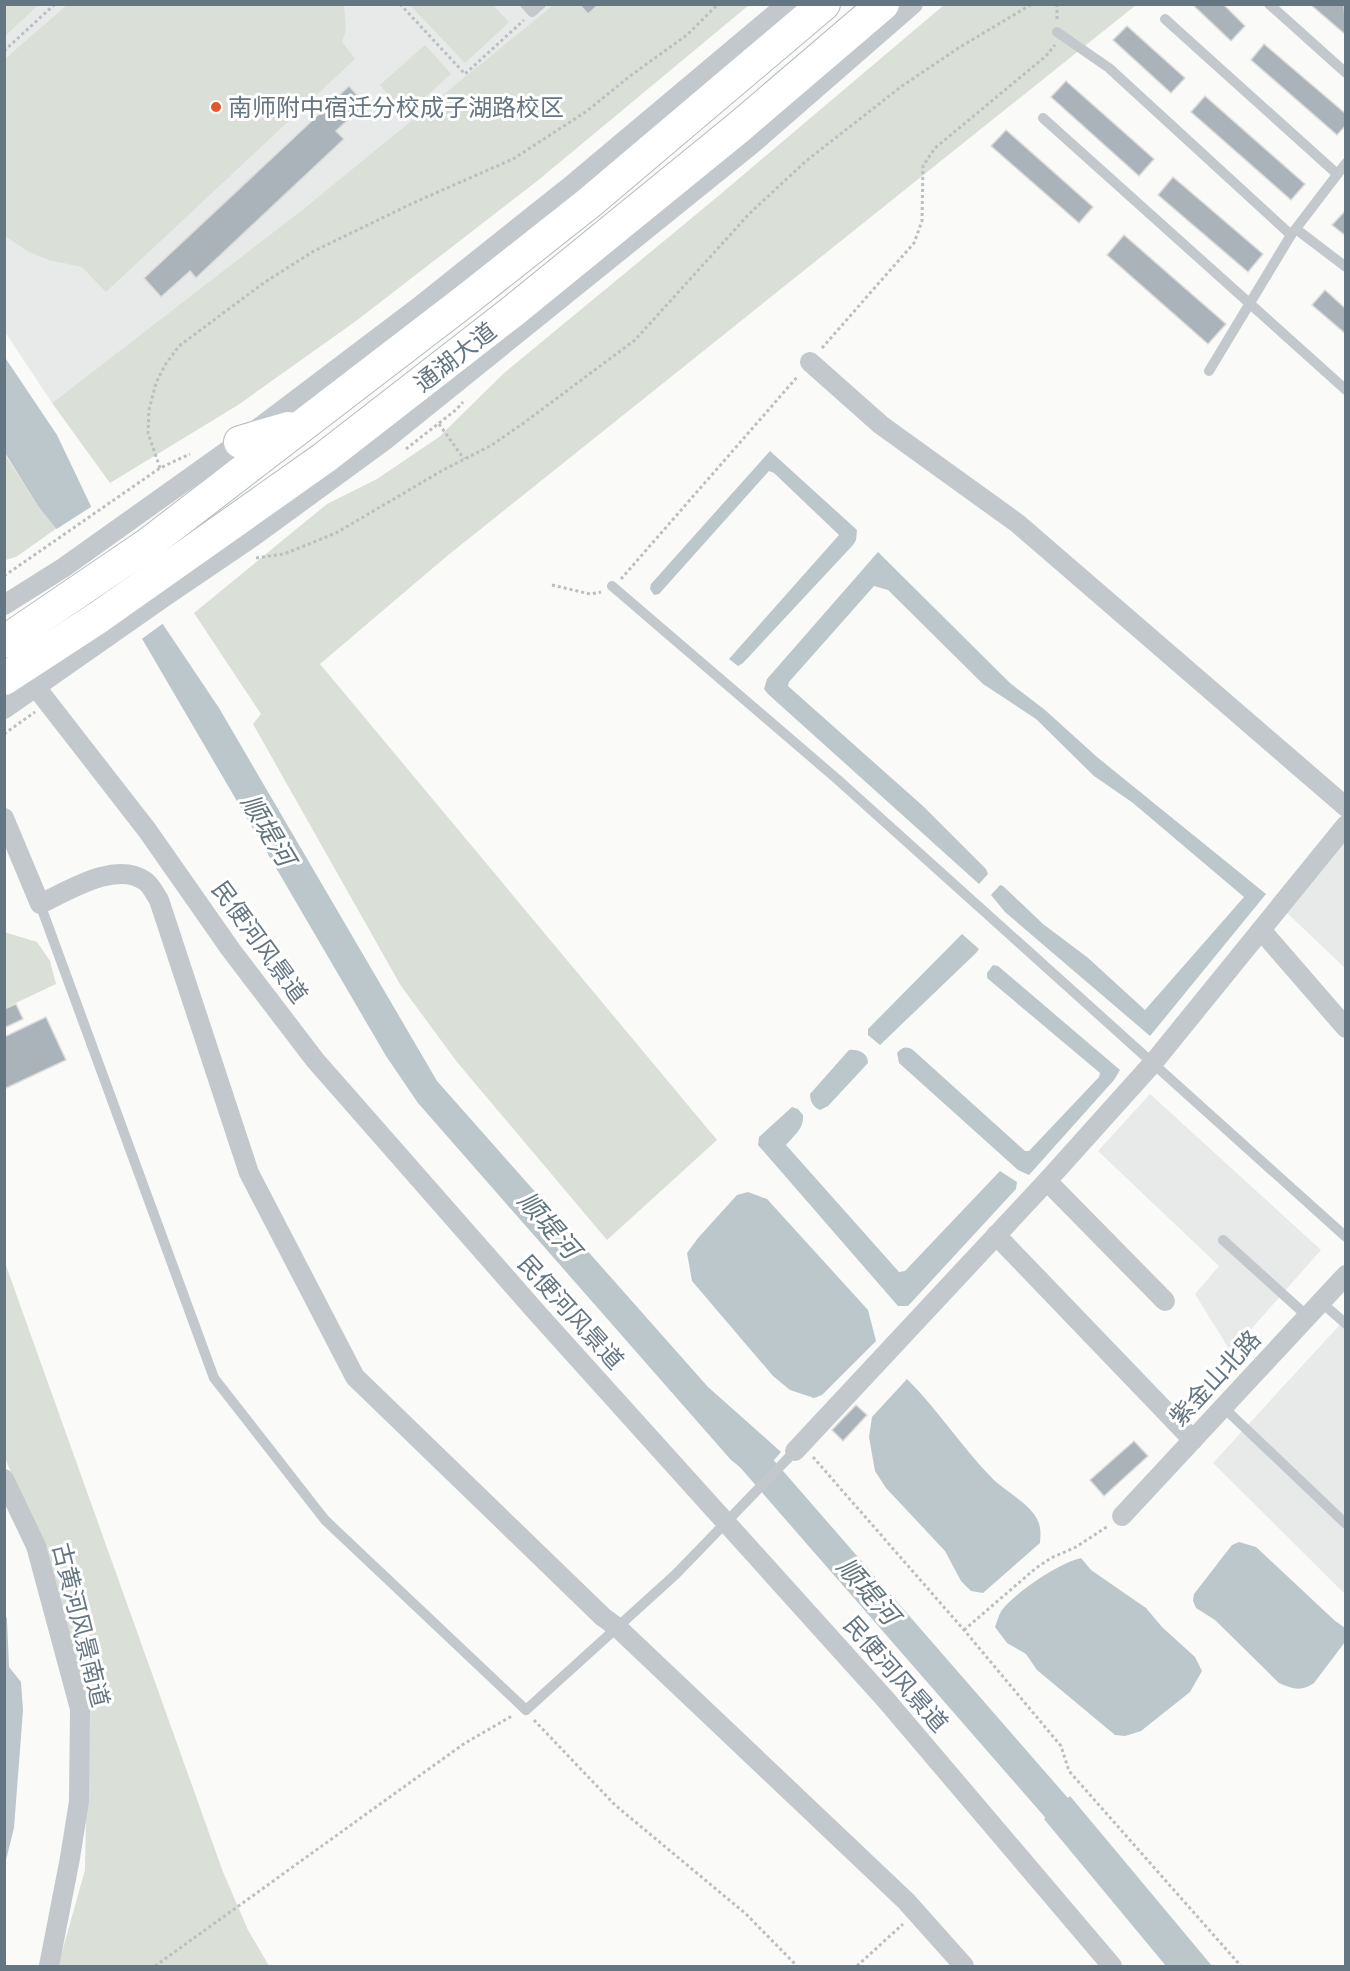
<svg xmlns="http://www.w3.org/2000/svg" width="1350" height="1971" viewBox="0 0 1350 1971" font-family="Jost,'Noto Sans SC',sans-serif">
  <style>
    .built { fill: #e8e9e9 }
    .green { fill: #dadfd7 }
    .water { fill: #bbc7cb }
    .pier { fill: #fafaf8 }
    .lines { fill: none; stroke-linecap: round; stroke-linejoin: round }
    .river { stroke: #bbc7cb; stroke-width: 30 }
    .building { fill: #aab3b9; stroke: #dcdcda; stroke-width: 1.5 }
    .primary-casing { stroke: #b5babe; stroke-width: 34 }
    .path { stroke: #bbbfc2; stroke-width: 3; stroke-dasharray: 3 3; stroke-linecap: butt }
    .service { stroke: #c3c8cc; stroke-width: 10 }
    .minor { stroke: #c3c8cc; stroke-width: 20 }
    .primary { stroke: #fff; stroke-width: 32 }
    .poi-dot { fill: #e4572e; stroke: #fff; stroke-width: 2 }
    .labels { text-anchor: middle; dominant-baseline: central; stroke-width: 6; stroke-linejoin: round; paint-order: stroke }
    .poi-label { font-size: 24px; fill: #657683; stroke: #fff; text-anchor: start }
    .street-label { font-size: 24px; fill: #657683; stroke: #fff }
    .water-label { font-size: 26px; font-style: italic; fill: #60757c; stroke: #fff }
  </style>
  <rect width="100%" height="100%" fill="#fafaf8"/>
  <g class="built">
    <polygon points="4,5 553,5 302,210 52,403 5,332"/>
    <polygon points="1345,835 1345,968 1284,910"/>
    <polygon points="1150,1094 1321,1250 1231,1352 1195,1294 1219,1266 1098,1151"/>
    <polygon points="1345,1319 1345,1594 1213,1463"/>
  </g>
  <g class="green">
    <polygon points="5,4 38,4 38,5 5,36"/>
    <polygon points="67,5 344,5 346,30 342,42 355,59 106,292 82,267 49,260 29,252 5,236 5,59"/>
    <polygon points="410,5 493,5 509,22 465,63"/>
    <polygon points="553,5 749,5 536,182 356,321 238,405 110,483 52,403 302,210"/>
    <polygon points="944,5 1136,5 447,556 320,664 717,1140 607,1240 457,1062 401,986 253,724 261,714 194,613 327,504 377,479 439,437 503,374 716,198"/>
    <polygon points="425,45 451,74 406,114 380,85"/>
    <polygon points="4,453 38,506 57,528 16,557 5,560"/>
    <polygon points="4,932 37,942 50,961 56,984 5,1008"/>
    <polygon points="4,1260 223,1872 248,1930 269,1966 58,1966 85,1870 87,1769 20,1493 5,1458"/>
  </g>
  <g class="water">
    <polygon points="4,356 57,435 109,544 219,708 437,1081 708,1387 781,1452 758,1478 750,1475 731,1460 418,1103 386,1056 134,625 38,506 5,453"/>
    <polygon points="770,451 857,530 856,540 853,545 743,663 738,666 729,659 839,535 774,473 769,471 659,594 654,595 650,589 651,584"/>
    <polygon points="878,552 1010,683 1045,710 1097,757 1266,894 1150,1036 1005,912 991,895 1000,885 1003,886 1043,924 1087,957 1145,1010 1244,897 1133,803 1094,776 1036,719 983,684 888,590 874,586 789,682 788,686 924,807 986,869 988,874 979,884 768,694 764,689 767,679"/>
    <polygon points="962,934 979,949 976,953 880,1045 868,1035 868,1029"/>
    <path d="M993 965 998 966 1120 1070 1114 1080 1029 1175 1018 1170 899 1063 897 1053C903 1047 906 1046 913 1050L1025 1151H1029L1099 1077 1100 1073 987 978V973Z"/>
    <path d="M849 1050C858 1049 868 1053 868 1063L828 1106 820 1110C813 1107 810 1101 810 1094Z"/>
    <path d="M792 1107 798 1109 803 1115C804 1129 794 1135 786 1145L899 1272 905 1271 1000 1171 1017 1182 1016 1189 908 1306H898L758 1145 759 1137Z"/>
    <polygon points="748,1192 767,1199 868,1310 876,1341 822,1395 814,1398 790,1390 773,1376 692,1281 687,1253 698,1238 737,1195"/>
    <path d="M907 1379C938 1410 961 1446 991 1477 1002 1489 1025 1501 1033 1513 1041 1523 1041 1531 1040 1543L983 1593 971 1591 961 1581 945 1551 886 1488 875 1471 869 1437 872 1417Z"/>
    <path d="M1239 1542 1256 1547 1334 1620 1345 1628V1642L1314 1683C1302 1692 1292 1689 1279 1683L1215 1620 1196 1608 1193 1601 1194 1594 1232 1545Z"/>
    <path d="M1081 1558 1091 1570 1146 1608 1162 1627 1195 1657 1202 1671 1190 1692 1141 1731 1125 1736 1115 1735 1037 1670 1026 1654 1007 1643 995 1627C997 1622 999 1614 1002 1610 1016 1592 1059 1563 1081 1558Z"/>
    <polygon points="5,1614 7,1619 9,1667 21,1682 23,1710 14,1828 5,1864"/>
    <polygon points="1070,1796 1212,1966 1166,1966 1044,1819"/>
  </g>
  <polygon class="pier" points="94,505 112,542 165,622 139,641 131,627 55,530"/>
  <g class="lines">
    <polyline class="river" points="737,1441 1082,1837"/>
  </g>
  <g class="building">
    <polygon points="579,4 599,4 588,14"/>
    <polygon points="1192,4 1223,4 1245,26 1231,41"/>
    <polygon points="1344,4 1346,35 1311,5 1311,4"/>
    <polygon points="1127,26 1185,78 1171,93 1113,40"/>
    <polygon points="1264,44 1346,114 1346,125 1337,135 1251,60"/>
    <polygon points="1066,81 1154,159 1139,176 1051,97"/>
    <polygon points="349,86 365,104 336,131 344,139 196,278 190,271 161,297 144,278"/>
    <polygon points="1205,96 1305,184 1291,200 1191,112"/>
    <polygon points="1006,130 1093,207 1079,223 991,146"/>
    <polygon points="1173,177 1263,254 1248,272 1158,195"/>
    <polygon points="1346,210 1346,236 1332,225"/>
    <polygon points="1124,235 1226,324 1208,344 1107,255"/>
    <polygon points="1325,290 1346,309 1346,334 1312,305"/>
    <polygon points="16,1004 23,1019 4,1028 4,1009"/>
    <polygon points="46,1017 66,1060 4,1089 4,1037"/>
    <polygon points="856,1405 867,1415 843,1441 832,1430"/>
    <polygon points="1134,1441 1148,1456 1104,1496 1090,1480"/>
  </g>
  <g class="lines">
    <g class="primary-casing">
      <g id="primary">
        <polyline points="240,442 288,428"/>
        <polyline points="4,642 148,544 466,300 590,202 824,4"/>
        <polyline points="4,679 99,617 324,458 512,312 738,128 883,4"/>
      </g>
    </g>
    <g class="path">
      <polyline points="400,4 465,74 524,20"/>
      <polyline points="1057,4 1057,21"/>
      <polyline points="4,51 55,4"/>
      <polyline points="822,348 914,243 922,221 923,166 935,148 1046,56 1055,45"/>
      <polyline points="439,424 464,459"/>
      <polyline points="406,449 457,409 463,402"/>
      <polyline points="160,468 148,433 149,410 156,383 165,365 179,346 265,282 314,251 413,203 513,159 587,111 630,76 687,35 718,4"/>
      <polyline points="256,558 284,554 336,533 443,470 492,445 525,422 635,340 749,214 806,161 902,86 960,47 1032,4"/>
      <polyline points="4,576 160,468 190,454"/>
      <polyline points="621,579 798,376"/>
      <polyline points="552,585 590,594 601,592"/>
      <polyline points="4,734 35,712"/>
      <polyline points="813,1457 964,1630 1061,1746 1069,1771 1241,1966"/>
      <polyline points="964,1630 1036,1568 1051,1558 1076,1547 1108,1526"/>
      <polyline points="534,1720 615,1805 746,1914 797,1966"/>
      <polyline points="155,1966 465,1743 512,1716"/>
      <polyline points="857,1966 903,1924"/>
    </g>
    <g class="service">
      <polyline points="525,4 532,12 541,4"/>
      <polyline points="1269,4 1346,73"/>
      <polyline points="1165,19 1336,173"/>
      <polyline points="1057,32 1109,68 1291,235"/>
      <polyline points="1043,118 1346,390"/>
      <polyline points="1296,229 1346,267"/>
      <polyline points="1209,371 1291,235 1346,163"/>
      <polyline points="612,586 837,779 1346,1237"/>
      <polyline points="40,904 214,1378 325,1520 526,1710 676,1574 795,1451"/>
      <polyline points="1223,1240 1307,1316"/>
      <polyline points="1321,1302 1346,1324"/>
      <polyline points="1223,1407 1346,1524"/>
    </g>
    <g class="minor">
      <polyline points="810,362 881,425 1017,523 1346,807"/>
      <polyline points="4,605 63,568 240,442 416,309 574,183 787,4"/>
      <polyline points="21,668 147,830 231,950 315,1060 538,1314 886,1700 1112,1966"/>
      <polyline points="4,709 167,595 254,536 384,441 751,145 913,4"/>
      <path d="M4 818 40 904C68 891 116 860 145 881 151 885 155 894 159 900L249 1173 355 1377 603 1617 618 1628 906 1901 964 1966"/>
      <polyline points="1261,930 1346,1028"/>
      <polyline points="1047,1181 1165,1301"/>
      <polyline points="996,1235 1193,1440"/>
      <polyline points="795,1451 1047,1181 1153,1063 1346,825"/>
      <polyline points="4,1479 36,1546 80,1709 79,1801 70,1858 49,1966"/>
      <polyline points="1122,1516 1346,1275"/>
    </g>
    <use href="#primary" class="primary"/>
  </g>
  <circle class="poi-dot" cx="216" cy="107" r="6"/>
  <g class="labels">
    <g class="poi-label">
      <text x="228" y="107">南师附中宿迁分校成子湖路校区</text>
    </g>
    <g class="street-label">
      <text transform="translate(455 357) rotate(-38)">通湖大道</text>
      <text transform="translate(260 942) rotate(54)">民便河风景道</text>
      <text transform="translate(571 1312) rotate(48)">民便河风景道</text>
      <text transform="translate(1215 1378) rotate(-47)">紫金山北路</text>
      <text transform="translate(81 1625) rotate(76)">古黄河风景南道</text>
      <text transform="translate(896 1674) rotate(49)">民便河风景道</text>
    </g>
    <g class="water-label">
      <text transform="translate(268 830) rotate(59)">顺堤河</text>
      <text transform="translate(549 1225) rotate(49)">顺堤河</text>
      <text transform="translate(868 1591) rotate(49)">顺堤河</text>
    </g>
  </g>
  <rect width="1350" height="1971" fill="none" stroke="#657683" stroke-width="12"/>
</svg>
